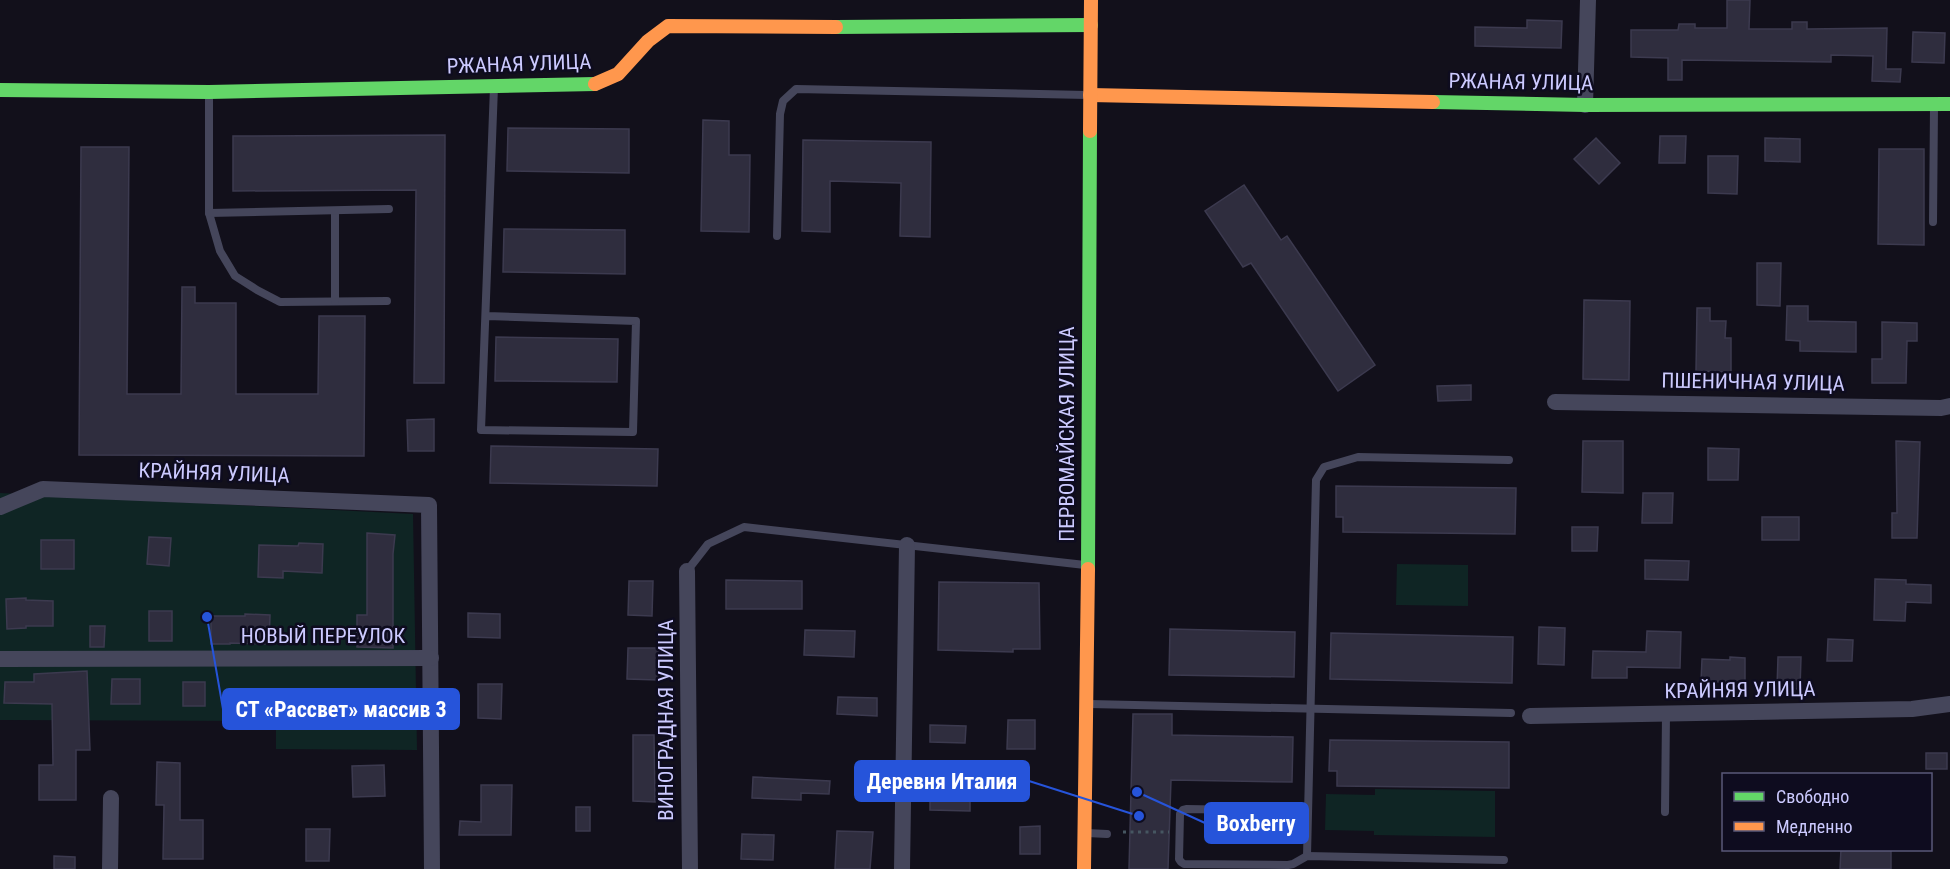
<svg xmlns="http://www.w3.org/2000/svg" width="1950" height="869" viewBox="0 0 1950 869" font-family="'Roboto Condensed',sans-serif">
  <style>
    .green { fill: #0f2524 }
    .building { fill: #2f2d3e; stroke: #3c3a4f; stroke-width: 1.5 }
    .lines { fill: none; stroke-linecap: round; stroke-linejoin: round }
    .path { stroke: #465661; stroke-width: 3; stroke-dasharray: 3 4.5; stroke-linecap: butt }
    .lane { stroke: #45465b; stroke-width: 8 }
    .street { stroke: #45465b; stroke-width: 16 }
    .fast { stroke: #63d668; stroke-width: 14 }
    .slow { stroke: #ff974d; stroke-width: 14 }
    .labels { text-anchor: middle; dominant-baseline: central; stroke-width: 5; stroke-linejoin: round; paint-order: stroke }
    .street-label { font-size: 21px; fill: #cccaff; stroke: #0e0c1f }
    .leader { fill: none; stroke: #2654da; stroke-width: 2 }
    .callout-dot { fill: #2654da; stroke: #0e0c1f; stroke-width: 2 }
    .callout { fill: #2654da; stroke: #2654da; stroke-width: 2 }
    .callout-label { font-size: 22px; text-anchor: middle; font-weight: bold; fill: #fff }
  </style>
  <rect width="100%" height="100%" fill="#12101b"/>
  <g class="green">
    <polygon points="0,493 413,514 417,750 276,749 276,721 0,720"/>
    <polygon points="1397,564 1468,565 1468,606 1396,605"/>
    <polygon points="1375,789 1495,791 1495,837 1374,835 1374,831 1325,830 1326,794 1375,795"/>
  </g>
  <g class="building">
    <polygon points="1727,0 1750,0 1749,29 1792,29 1792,22 1807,22 1807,29 1887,28 1886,69 1901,69 1900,82 1872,81 1873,56 1831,55 1831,62 1682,60 1682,80 1668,80 1668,58 1631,57 1631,30 1678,30 1679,24 1695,24 1695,28 1727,28"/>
    <polygon points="1527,20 1562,21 1561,48 1475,46 1475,27 1527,28"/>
    <polygon points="1913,32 1945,33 1944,63 1912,62"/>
    <polygon points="703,120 729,121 729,155 750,155 749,232 701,231"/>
    <polygon points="508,128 629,129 629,173 507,171"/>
    <polygon points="445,135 444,383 414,383 416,190 233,191 233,136"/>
    <polygon points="1660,136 1686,136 1685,163 1659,163"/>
    <polygon points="1596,138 1620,163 1599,184 1574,159"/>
    <polygon points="1765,138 1800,139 1800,162 1765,161"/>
    <polygon points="803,140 931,142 930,237 900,236 901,183 830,181 830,232 802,231"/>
    <polygon points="81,147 129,147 127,394 181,394 182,287 195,287 195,303 236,303 236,394 318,394 319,316 365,316 364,456 79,455"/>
    <polygon points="1879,149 1924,149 1924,245 1878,244"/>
    <polygon points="1708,156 1738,156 1737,194 1708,193"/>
    <polygon points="1244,185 1281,240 1287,236 1375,365 1338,391 1251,263 1243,267 1205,211"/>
    <polygon points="504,229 625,230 625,274 503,272"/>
    <polygon points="1757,263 1781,263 1780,306 1757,305"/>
    <polygon points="1584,300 1630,301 1629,380 1583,379"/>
    <polygon points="1787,306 1808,306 1808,321 1856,322 1856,352 1800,351 1800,341 1786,340"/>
    <polygon points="1697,308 1710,308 1710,321 1726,321 1725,338 1731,338 1731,372 1696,371"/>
    <polygon points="1882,322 1917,323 1917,341 1907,341 1906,383 1872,383 1872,359 1882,359"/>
    <polygon points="496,337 618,339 617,382 495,381"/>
    <polygon points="1471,385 1471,400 1438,401 1437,386"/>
    <polygon points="434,419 434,451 408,451 407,420"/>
    <polygon points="1583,441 1623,441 1623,493 1582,492"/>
    <polygon points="1896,441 1920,442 1917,538 1892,538 1892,513 1897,513"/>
    <polygon points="491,446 658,449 657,486 490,483"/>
    <polygon points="1708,448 1739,449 1738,480 1708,480"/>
    <polygon points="1336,486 1516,488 1515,534 1343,532 1343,517 1336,517"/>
    <polygon points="1643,493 1673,493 1672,523 1642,523"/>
    <rect x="1762" y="517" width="37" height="23"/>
    <polygon points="1572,527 1598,527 1597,551 1572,551"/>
    <polygon points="367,533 395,535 393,554 393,648 357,647 357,615 367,615"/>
    <polygon points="149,537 171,538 169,566 147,564"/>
    <rect x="41" y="540" width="33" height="29"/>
    <polygon points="299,543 323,544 322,573 283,571 283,578 258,577 259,545 298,546"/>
    <polygon points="1645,560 1689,561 1688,580 1645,579"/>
    <polygon points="1875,579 1906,580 1906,584 1931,585 1931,603 1906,602 1905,621 1874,620"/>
    <polygon points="726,580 802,581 802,609 726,609"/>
    <polygon points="629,581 653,581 652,616 628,615"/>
    <polygon points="939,582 1039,583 1040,649 1013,649 1013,652 938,650"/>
    <polygon points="26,598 26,600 53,601 53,626 26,626 26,628 7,629 6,599"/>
    <rect x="149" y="611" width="23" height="30"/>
    <polygon points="468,613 500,614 500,638 468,637"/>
    <polygon points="245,614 270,615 269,644 230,643 230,644 211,644 211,616 245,616"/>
    <polygon points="90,626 105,626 104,647 90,647"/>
    <polygon points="1539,627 1565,628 1564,665 1538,664"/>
    <polygon points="1170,629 1295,632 1294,677 1169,675"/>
    <polygon points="805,630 855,631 854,657 804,655"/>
    <polygon points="1647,631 1681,632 1680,668 1627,667 1627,678 1592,678 1593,651 1646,652"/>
    <polygon points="1331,633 1513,637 1512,683 1330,679"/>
    <polygon points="1828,639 1853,640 1852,661 1827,661"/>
    <polygon points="628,648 659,648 658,680 627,679"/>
    <polygon points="1730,657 1745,658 1745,682 1701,682 1702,659 1730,660"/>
    <polygon points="1778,657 1801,657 1800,689 1777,688"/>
    <polygon points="87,671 90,750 76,750 76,800 39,800 39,765 53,765 52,704 4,703 5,682 34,682 34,674"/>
    <polygon points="112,679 140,679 140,704 111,704"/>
    <rect x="183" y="682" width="22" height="24"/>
    <polygon points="478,684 502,684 501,719 478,718"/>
    <polygon points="838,697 877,698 877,716 837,714"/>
    <polygon points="1133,714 1172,714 1172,735 1293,737 1292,782 1171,780 1168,869 1129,869"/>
    <polygon points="1008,720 1035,720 1035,749 1007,749"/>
    <polygon points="930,725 966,726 965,743 930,742"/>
    <polygon points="633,735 654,735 655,802 633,801"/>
    <polygon points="1330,740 1509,742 1509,788 1337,786 1337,771 1329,771"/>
    <rect x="1926" y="753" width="21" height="16"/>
    <polygon points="157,762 180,763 180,820 203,820 203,859 163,859 164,805 156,805"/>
    <polygon points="384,765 385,796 353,797 352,766"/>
    <polygon points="753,777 830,781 829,794 801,793 801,800 752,798"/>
    <polygon points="930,784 970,785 970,811 930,810"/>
    <polygon points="481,785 512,785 511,835 459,835 460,821 481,822"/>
    <rect x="576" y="807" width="14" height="24"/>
    <polygon points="1040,826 1040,854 1020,854 1020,827"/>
    <polygon points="306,829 330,829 329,861 306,861"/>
    <polygon points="837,831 873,832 870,869 835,869"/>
    <polygon points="742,834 774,835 773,860 741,859"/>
    <polygon points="1841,849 1891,849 1891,869 1840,869"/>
    <polygon points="54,856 75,857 75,869 54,869"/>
  </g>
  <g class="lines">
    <polyline class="path" points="1123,832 1169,832"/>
    <g class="lane">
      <polyline points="209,95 209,213 220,251 235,276 257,290 280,302 387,301"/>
      <polyline points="335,211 335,301"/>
      <polyline points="209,213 389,209"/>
      <polyline points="1933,222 1934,107"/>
      <polyline points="777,236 780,114 783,101 796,89 1087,95"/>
      <polyline points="487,316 636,321 633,432 481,430 494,87"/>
      <polyline points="687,571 708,544 744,527 1085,565"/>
      <polyline points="1089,704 1511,713"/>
      <polyline points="1308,811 1187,809 1183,810 1180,814 1179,859 1181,862 1184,864 1288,865 1293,864 1307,856 1504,860"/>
      <polyline points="1665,812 1666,714"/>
      <polyline points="1087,833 1107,834"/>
      <polyline points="1307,856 1316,480 1324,467 1358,457 1509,460"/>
    </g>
    <g class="street">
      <polyline points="1585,105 1588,0"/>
      <polyline points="1555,402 1941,408 1950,406"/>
      <polyline points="0,507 43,489 429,505 432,869"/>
      <polyline points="687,571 690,869"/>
      <polyline points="0,659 431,658"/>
      <polyline points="1530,716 1912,709 1950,704"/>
      <polyline points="110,869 111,798"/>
      <polyline points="902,869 907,545"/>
    </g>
    <g class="fast">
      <polyline points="836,27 1091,25"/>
      <polyline points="0,90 209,92 595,84"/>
      <polyline points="1433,102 1585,105 1950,104"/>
      <polyline points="1088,569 1090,131"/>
    </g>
    <g class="slow">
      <polyline points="595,84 618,74 648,41 668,26 836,27"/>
      <polyline points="1090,95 1433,102"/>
      <polyline points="1090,131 1091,0"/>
      <polyline points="1084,869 1088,569"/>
    </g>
  </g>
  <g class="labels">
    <g class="street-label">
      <text transform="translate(519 64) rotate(-2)">РЖАНАЯ УЛИЦА</text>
      <text transform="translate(1521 82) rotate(1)">РЖАНАЯ УЛИЦА</text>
      <text transform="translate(1753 382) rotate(1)">ПШЕНИЧНАЯ УЛИЦА</text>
      <text transform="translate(1067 434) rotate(-90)">ПЕРВОМАЙСКАЯ УЛИЦА</text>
      <text transform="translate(214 473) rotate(2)">КРАЙНЯЯ УЛИЦА</text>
      <text x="323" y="636">НОВЫЙ ПЕРЕУЛОК</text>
      <text transform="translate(1740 690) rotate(-1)">КРАЙНЯЯ УЛИЦА</text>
      <text transform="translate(666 720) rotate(-90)">ВИНОГРАДНАЯ УЛИЦА</text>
    </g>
  </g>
  <path class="leader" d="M207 617L223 709M1139 816L1029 781M1137 792L1205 823"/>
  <g class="callout-dot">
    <circle cx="207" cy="617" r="6"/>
    <circle cx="1139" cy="816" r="6"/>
    <circle cx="1137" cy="792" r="6"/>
  </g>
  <g class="callout">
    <rect x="223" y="689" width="236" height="40" rx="6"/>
    <rect x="855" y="761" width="174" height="40" rx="6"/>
    <rect x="1205" y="803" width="103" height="40" rx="6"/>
  </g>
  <g class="callout-label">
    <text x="341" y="717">СТ «Рассвет» массив 3</text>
    <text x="942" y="789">Деревня Италия</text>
    <text x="1256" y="831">Boxberry</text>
  </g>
  <rect x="1722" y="773" width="210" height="78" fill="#0e0c1f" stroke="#5a5879" stroke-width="1.5"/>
  <rect x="1734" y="792" width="30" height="9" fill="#63d668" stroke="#5a5879" stroke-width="1.5"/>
  <text x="1776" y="803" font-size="18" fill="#cccaff">Свободно</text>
  <rect x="1734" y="822" width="30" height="9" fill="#ff974d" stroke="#5a5879" stroke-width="1.5"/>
  <text x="1776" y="833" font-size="18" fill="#cccaff">Медленно</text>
</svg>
